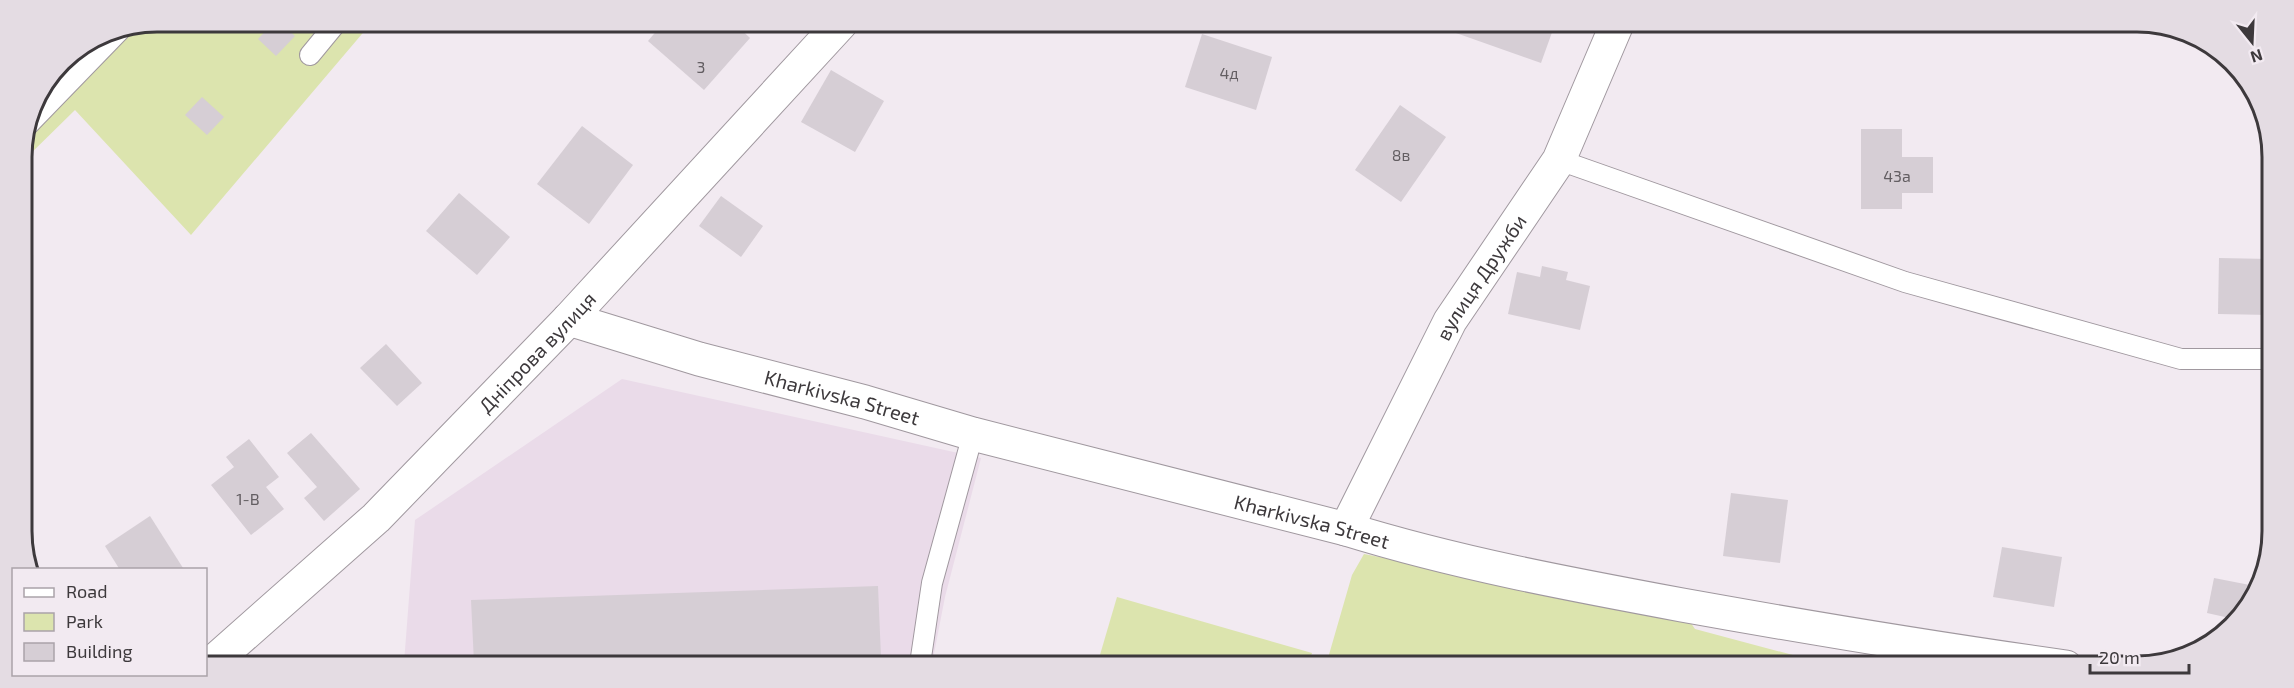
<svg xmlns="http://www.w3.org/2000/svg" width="2294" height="688" viewBox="0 0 2294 688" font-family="'Exo 2',sans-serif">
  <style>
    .built { fill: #eadbe9 }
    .green { fill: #dce4ae }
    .building { fill: #d6ced5 }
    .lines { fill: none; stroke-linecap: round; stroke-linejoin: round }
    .service-casing { stroke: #a0989f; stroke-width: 22 }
    .minor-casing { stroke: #a0989f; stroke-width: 35 }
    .service { stroke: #fff; stroke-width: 20 }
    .minor { stroke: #fff; stroke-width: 33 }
    .labels { text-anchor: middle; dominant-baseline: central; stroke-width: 4.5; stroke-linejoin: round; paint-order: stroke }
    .number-label { font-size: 16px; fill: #635e62 }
    .street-label { font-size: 20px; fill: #3d393c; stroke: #f2eaf1 }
    .rim { fill: none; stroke: #3d393c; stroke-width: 3 }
  </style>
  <rect width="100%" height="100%" fill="#f2eaf1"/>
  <polygon class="built" points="622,379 981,458 945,597 932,664 404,663 415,520"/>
  <g class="green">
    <polygon points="157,21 373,21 191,235 75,110 21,163 21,148 31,104 61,60 105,31"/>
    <polygon points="1364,554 1686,616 1695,629 1834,666 1326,665 1352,575"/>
    <polygon points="1117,597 1312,653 1308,665 1097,665"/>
  </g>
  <g class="building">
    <polygon points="275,21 279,21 295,36 276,56 258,39"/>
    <polygon points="664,22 733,22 750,38 704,90 648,41"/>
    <polygon points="1460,24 1555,24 1541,63 1456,33"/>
    <polygon points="1202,34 1272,57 1256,110 1185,87"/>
    <polygon points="831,70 884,101 855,152 801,122"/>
    <polygon points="202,97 224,117 207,135 185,115"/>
    <polygon points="1400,105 1446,137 1401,202 1355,170"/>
    <polygon points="582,126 633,165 589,224 537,184"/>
    <polygon points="1861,129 1902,129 1902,157 1933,157 1933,193 1902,193 1902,209 1861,209"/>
    <polygon points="459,193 510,237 477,275 426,231"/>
    <polygon points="721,196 763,226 741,257 699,226"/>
    <polygon points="2219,258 2270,259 2270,315 2218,314"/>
    <polygon points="1542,266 1568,272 1566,280 1590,286 1580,330 1508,314 1517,272 1540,277"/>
    <polygon points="386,344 422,383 397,406 360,368"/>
    <polygon points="311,433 360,489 324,521 304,498 317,487 287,453"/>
    <polygon points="249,439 279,477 266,487 284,509 251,535 211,485 234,467 226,457"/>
    <polygon points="1731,493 1788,500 1780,563 1723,556"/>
    <polygon points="150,516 183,568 181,570 120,570 105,546"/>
    <polygon points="2002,547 2062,557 2054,607 1993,597"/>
    <polygon points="2214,578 2255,586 2234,619 2207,613"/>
    <polygon points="878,586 881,657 691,664 474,663 471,600"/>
  </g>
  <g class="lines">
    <g class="service-casing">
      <g id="service">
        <polyline points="310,55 338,21"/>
        <polyline points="26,127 122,28"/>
        <polyline points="1559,160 1905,282 2181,359 2269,359"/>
        <polyline points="920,664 932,583 973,434"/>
      </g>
    </g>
    <g class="minor-casing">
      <g id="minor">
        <path id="s1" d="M569 319 699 359 865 402 973 434 1346 529C1456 563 1569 584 1682 605 1810 628 1937 649 2066 667"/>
        <path id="s2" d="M1346 529 1450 321 1559 160 1617 24"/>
        <path id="s3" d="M212 663 376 518 569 319 841 23"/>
      </g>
    </g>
    <use href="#service" class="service"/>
    <use href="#minor" class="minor"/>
  </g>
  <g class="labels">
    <g class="number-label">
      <text x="701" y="66">3</text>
      <text x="1229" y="72">4д</text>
      <text x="1401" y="154">8в</text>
      <text x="1897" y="175">43а</text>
      <text x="248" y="498">1-В</text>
    </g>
    <g class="street-label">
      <text stroke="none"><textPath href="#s2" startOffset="286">вулиця Дружби</textPath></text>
      <text stroke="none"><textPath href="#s3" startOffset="450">Дніпрова вулиця</textPath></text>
      <text stroke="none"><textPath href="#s1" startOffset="284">Kharkivska Street</textPath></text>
      <text stroke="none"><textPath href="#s1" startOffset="770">Kharkivska Street</textPath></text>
    </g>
  </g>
  <path d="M0 0H2294V688H0ZM157 32H2137A125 125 0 0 1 2262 157V531A125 125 0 0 1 2137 656H157A125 125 0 0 1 32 531V157A125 125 0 0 1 157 32Z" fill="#e4dce3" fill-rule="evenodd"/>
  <path class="rim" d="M157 32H2137A125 125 0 0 1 2262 157V531A125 125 0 0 1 2137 656H157A125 125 0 0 1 32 531V157A125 125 0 0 1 157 32Z"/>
  <rect x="12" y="568" width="195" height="108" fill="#f2eaf1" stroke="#aaa3a9" stroke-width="1.5"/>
  <rect x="24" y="588" width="30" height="9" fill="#ffffff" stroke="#aaa3a9" stroke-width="1.5"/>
  <text x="66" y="598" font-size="18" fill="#3d393c">Road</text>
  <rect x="24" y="613" width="30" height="18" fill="#dce4ae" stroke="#aaa3a9" stroke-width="1.5"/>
  <text x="66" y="628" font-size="18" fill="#3d393c">Park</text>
  <rect x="24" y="643" width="30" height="18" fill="#d6ced5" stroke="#aaa3a9" stroke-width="1.5"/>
  <text x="66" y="658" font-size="18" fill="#3d393c">Building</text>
  <g transform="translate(2252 42) rotate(162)" stroke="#f2eaf1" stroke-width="4.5" paint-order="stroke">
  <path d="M0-4.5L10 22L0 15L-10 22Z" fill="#3d393c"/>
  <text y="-9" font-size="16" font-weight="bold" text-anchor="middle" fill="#3d393c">N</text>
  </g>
  <path d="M2090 664v9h99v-9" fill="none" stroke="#3d393c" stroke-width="3"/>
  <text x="2099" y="664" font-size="18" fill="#3d393c" stroke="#f2eaf1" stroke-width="4.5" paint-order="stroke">20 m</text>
</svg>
